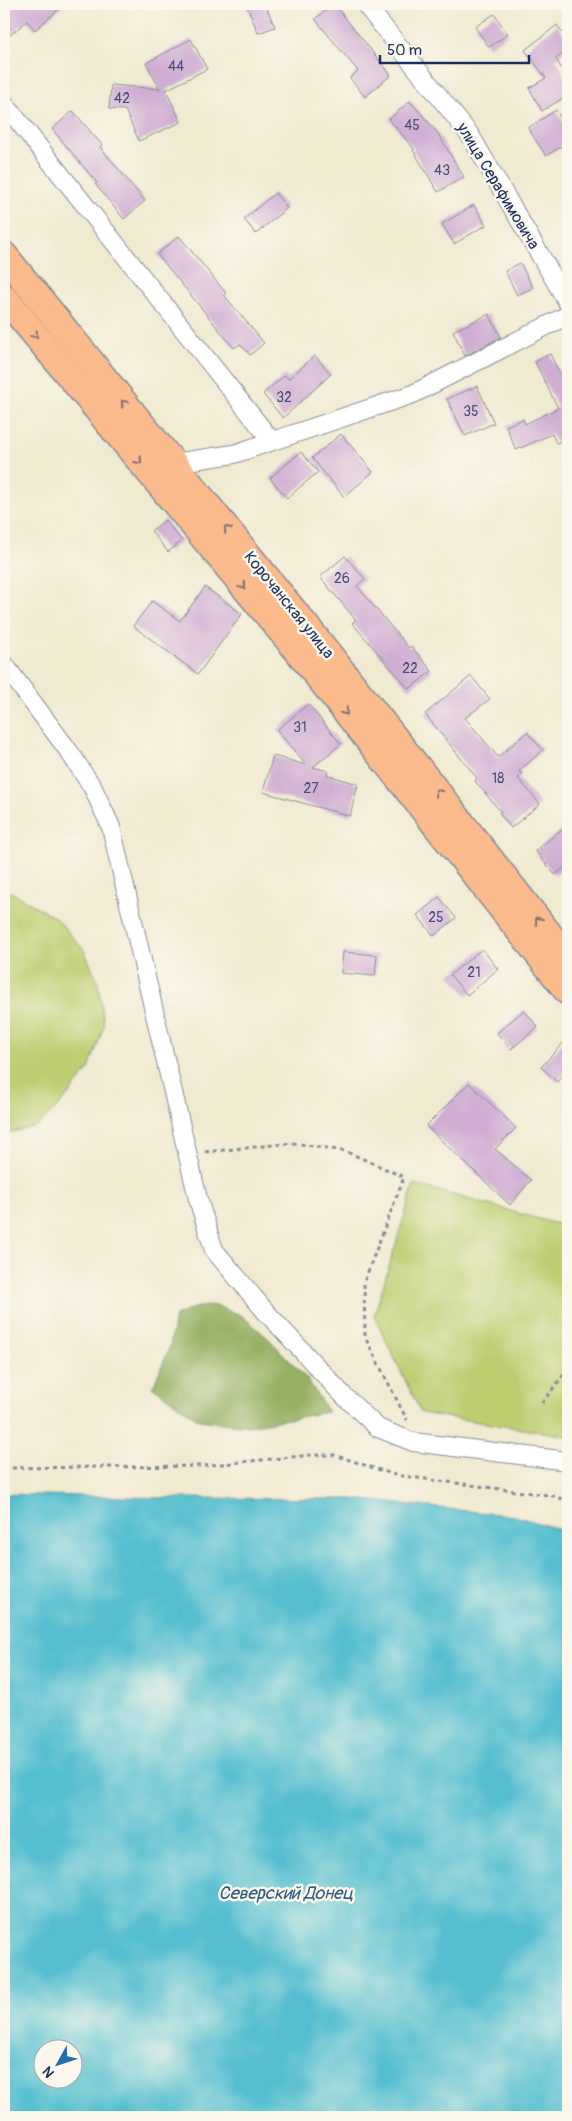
<svg xmlns="http://www.w3.org/2000/svg" width="572" height="2121" viewBox="0 0 572 2121" font-family="Pangolin,sans-serif">
  <style>
    .green { fill: #bdce71; stroke: #6c7e68 }
    .forest { fill: #96b163; stroke: #587060 }
    .water { fill: #54bfcf; stroke: #387796; fill-rule: evenodd }
    .building { fill: #d0add3 }
    .lines { fill: none; stroke-linecap: round; stroke-linejoin: round }
    .street-casing { stroke: #868c97; stroke-width: 20 }
    .primary-casing { stroke: #868c97; stroke-width: 29 }
    .path { stroke: #868c97; stroke-width: 3; stroke-dasharray: 4 4; stroke-linecap: butt }
    .street { stroke: #fff; stroke-width: 18 }
    .primary { stroke: #fbbb8d; stroke-width: 26 }
    .oneway { stroke: #806e73 }
    .labels { text-anchor: middle; dominant-baseline: central; stroke-width: 5; stroke-linejoin: round; paint-order: stroke }
    .number-label { font-size: 14px; fill: #484e7b }
    .street-label { font-size: 16px; fill: #1b2f5e; stroke: #fbf7ec }
    .water-label { font-size: 18px; font-style: italic; fill: #2c5a80; stroke: #fbf7ec }
  </style>
  <rect width="100%" height="100%" fill="#fbf7ec"/>
  <filter id="ink" filterUnits="userSpaceOnUse"><feTurbulence type="fractalNoise" baseFrequency=".02" numOctaves="2"/><feDisplacementMap in="SourceGraphic" scale="10" xChannelSelector="R" yChannelSelector="G"/><feConvolveMatrix kernelMatrix="1 2 1 2 8 2 1 2 1" color-interpolation-filters="sRGB"/></filter>
  <filter id="wash" filterUnits="userSpaceOnUse"><feTurbulence type="fractalNoise" baseFrequency=".0096" numOctaves="4" result="noise"/><feDisplacementMap in="SourceGraphic" scale="20" xChannelSelector="R" yChannelSelector="G"/><feGaussianBlur stdDeviation="1.12" result="paint"/><feColorMatrix in="noise" values="0 0 0 0 0 0 0 0 0 0 0 0 0 0 0 0 0 1.4 0 .05"/><feComposite in="paint" operator="in"/></filter>
  <g filter="url(#wash)">
    <rect width="100%" height="100%" fill="#f0ead0"/>
    <g class="green">
      <polygon points="4,892 11,892 56,918 84,950 98,982 104,1026 89,1069 61,1104 37,1126 4,1134"/>
      <polygon points="414,1184 568,1227 568,1436 421,1413 374,1316"/>
    </g>
    <polygon class="forest" points="213,1305 241,1315 269,1339 308,1380 328,1412 248,1426 199,1420 153,1387 170,1346 175,1316 193,1308"/>
    <path class="water" d="M4 1494 166 1498 353 1499 515 1516 568 1532V2117H4ZM42 2048H72V2078H42Z"/>
    <g id="blocks">
      <g class="building">
        <polygon points="4,4 65,4 35,30 27,21 4,40"/>
        <polygon points="246,4 265,4 275,27 258,33"/>
        <polygon points="334,4 391,75 365,97 350,78 358,71 315,19"/>
        <polygon points="494,14 508,34 489,47 475,27"/>
        <polygon points="557,25 568,40 568,49 556,59 568,80 568,95 542,111 529,88 546,78 525,50"/>
        <polygon points="191,39 207,69 166,90 181,122 139,141 125,110 109,109 111,85 160,89 146,63"/>
        <polygon points="410,101 437,132 464,177 438,192 413,150 414,149 389,119"/>
        <polygon points="556,110 568,130 568,142 546,156 528,128"/>
        <polygon points="73,111 102,145 100,147 145,201 124,219 95,184 97,183 52,129"/>
        <polygon points="275,193 287,208 256,234 244,219"/>
        <polygon points="474,205 486,225 454,244 442,224"/>
        <polygon points="179,236 226,293 224,295 264,343 250,355 240,344 234,348 157,254"/>
        <polygon points="520,263 533,288 517,295 505,271"/>
        <polygon points="489,314 501,337 465,356 453,331"/>
        <polygon points="550,354 568,390 568,438 556,443 552,434 516,450 506,426 523,419 525,424 558,408 535,362"/>
        <polygon points="315,356 331,374 283,418 263,394 285,375 288,379"/>
        <polygon points="477,386 494,423 465,436 447,399"/>
        <polygon points="341,434 373,472 344,497 312,458"/>
        <polygon points="301,452 318,472 287,498 270,478"/>
        <polygon points="165,520 182,541 168,552 151,531"/>
        <polygon points="345,556 365,579 357,586 409,648 411,646 432,671 409,689 352,623 356,620 320,577"/>
        <polygon points="205,587 242,614 198,674 133,626 152,601 180,621"/>
        <polygon points="471,676 490,699 465,718 498,757 527,732 543,750 519,771 522,774 518,778 540,804 511,828 499,813 501,812 475,781 477,778 425,714"/>
        <polygon points="308,704 341,744 313,767 328,771 327,775 358,784 350,816 263,792 273,756 306,765 277,730"/>
        <polygon points="561,830 568,839 568,864 555,875 535,851"/>
        <polygon points="439,897 456,918 434,936 417,915"/>
        <polygon points="482,949 498,969 467,995 450,975"/>
        <polygon points="343,952 377,955 375,976 341,973"/>
        <polygon points="524,1010 538,1027 511,1049 497,1033"/>
        <polygon points="568,1038 568,1069 557,1082 541,1067"/>
        <polygon points="469,1083 516,1128 495,1149 531,1180 510,1205 426,1126"/>
      </g>
    </g>
  </g>
  <g filter="url(#ink)">
    <use href="#blocks" fill-opacity="0" stroke="#868c97" stroke-width="1"/>
    <g class="lines">
      <g class="street-casing">
        <g id="street">
          <polyline points="365,4 470,135 568,303"/>
          <polyline points="4,103 271,440"/>
          <polyline points="174,463 234,454 413,394 568,315"/>
          <polyline points="4,664 68,750 93,788 111,827 198,1199 214,1250 266,1312 344,1396 378,1428 413,1442 568,1461"/>
        </g>
      </g>
      <g class="primary-casing">
        <g id="primary">
          <polyline points="4,255 319,642 568,958"/>
          <polyline points="4,297 300,654 568,992"/>
        </g>
      </g>
      <g class="path">
        <polyline points="205,1152 293,1143 345,1151 404,1177 364,1282 365,1337 407,1420"/>
        <polyline points="542,1403 568,1369"/>
        <polyline points="4,1468 202,1466 311,1455 334,1455 395,1475 554,1496 568,1501"/>
      </g>
      <use href="#street" class="street"/>
      <use href="#primary" class="primary"/>
    </g>
    <defs><path id="oneway-chevron" d="M-2-3.5L2.5 0L-2 3.5" fill="none" stroke-width="1.6" stroke-linecap="round" stroke-linejoin="round" transform="scale(1.25)"/></defs>
    <g class="oneway">
      <use href="#oneway-chevron" transform="translate(35 335) rotate(50)"/>
      <use href="#oneway-chevron" transform="translate(124 403) rotate(-130)"/>
      <use href="#oneway-chevron" transform="translate(139 461) rotate(50)"/>
      <use href="#oneway-chevron" transform="translate(227 529) rotate(-129)"/>
      <use href="#oneway-chevron" transform="translate(243 586) rotate(50)"/>
      <use href="#oneway-chevron" transform="translate(345 712) rotate(51)"/>
      <use href="#oneway-chevron" transform="translate(438 792) rotate(-128)"/>
      <use href="#oneway-chevron" transform="translate(538 920) rotate(-128)"/>
    </g>
  </g>
  <g class="labels">
    <g class="number-label">
      <text x="176" y="66">44</text>
      <text x="122" y="98">42</text>
      <text x="412" y="125">45</text>
      <text x="442" y="170">43</text>
      <text x="284" y="397">32</text>
      <text x="471" y="411">35</text>
      <text x="342" y="578">26</text>
      <text x="410" y="668">22</text>
      <text x="300" y="727">31</text>
      <text x="498" y="778">18</text>
      <text x="311" y="788">27</text>
      <text x="436" y="917">25</text>
      <text x="474" y="972">21</text>
    </g>
    <g class="street-label">
      <text transform="translate(498 186) rotate(59)">улица Серафимовича</text>
      <text transform="translate(289 605) rotate(51)">Корочанская улица</text>
    </g>
    <g class="water-label">
      <text x="286" y="1893">Северский Донец</text>
    </g>
  </g>
  <rect width="572" height="2121" fill="none" stroke="#fbf7ec" stroke-width="20"/>
  <g transform="translate(58 2064) rotate(230)"><circle r="24" fill="#fbf7ec" stroke="#a1a7b3"/>
  <path d="M0-4L9 19L0 12L-9 19Z" fill="#1f6fb2"/>
  <text y="-8" font-size="14" font-weight="bold" text-anchor="middle" fill="#1b2f5e">N</text>
  </g>
  <path d="M380 55v8h149v-8" fill="none" stroke="#1b2f5e" stroke-width="2.5"/>
  <text x="387" y="55" font-size="15" fill="#1b2f5e" stroke="#fbf7ec" stroke-width="4" paint-order="stroke">50 m</text>
</svg>
